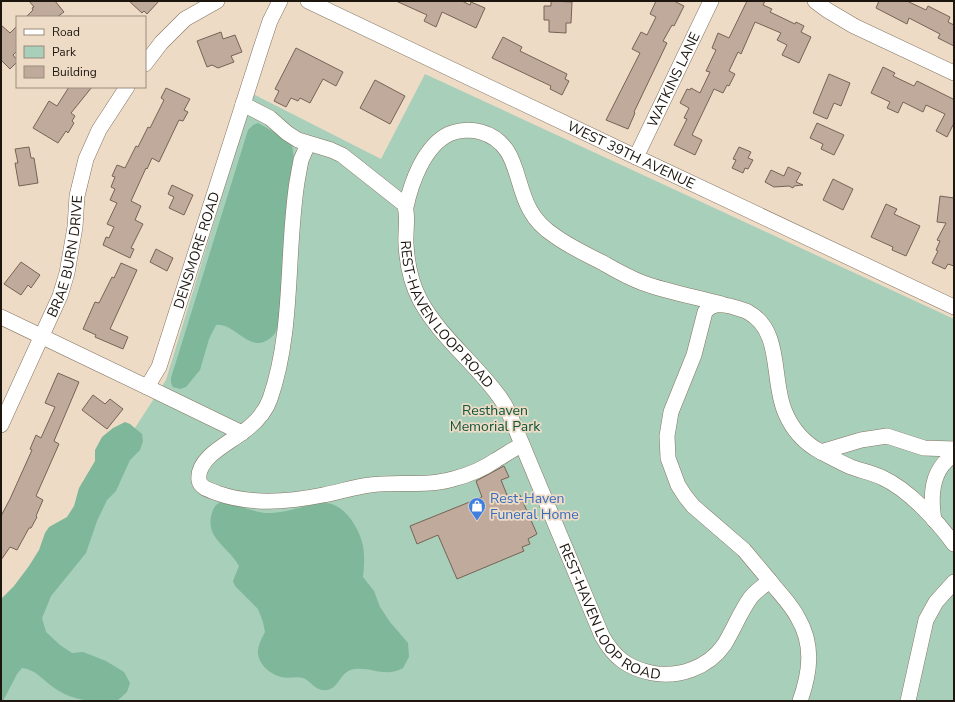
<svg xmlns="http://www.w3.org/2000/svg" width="955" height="702" viewBox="0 0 955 702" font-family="'Nunito Sans',sans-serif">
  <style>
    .green { fill: #a7cfb9 }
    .forest { fill: #7eb799 }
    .building { fill: #c0aa9b; stroke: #776355 }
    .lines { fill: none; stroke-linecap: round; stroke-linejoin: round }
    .minor-casing { stroke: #847562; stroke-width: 16 }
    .minor { stroke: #fff; stroke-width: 15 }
    .labels { text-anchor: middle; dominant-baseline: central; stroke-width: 3.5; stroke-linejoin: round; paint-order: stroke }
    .street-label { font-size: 14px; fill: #1c160e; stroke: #eddbc6 }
    .park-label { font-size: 14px; fill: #0e5539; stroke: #eddbc6 }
    .shop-label { font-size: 14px; fill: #366cbe; stroke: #eddbc6; text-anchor: start }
  </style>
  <rect width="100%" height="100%" fill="#eddbc6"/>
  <polygon class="green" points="425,74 954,319 954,701 1,701 1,612 111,465 166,380 253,94 381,159"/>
  <g class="forest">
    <path d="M258 123 283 137 292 145 294 159 278 327C276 332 274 336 269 339 250 354 234 322 216 325L209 339 200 370 186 387 180 389 173 387 171 383V378L248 130 253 125Z"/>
    <path d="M125 422 130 424 142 434 143 441 140 450 130 460 116 491 107 500 97 521 86 553 51 596 42 618 46 632 60 645 72 653 83 652 106 661 124 672 130 683 127 692 118 700C94 702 73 702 53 687 43 680 35 669 22 668L17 674 3 701H1V599L14 586 29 566 39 550 45 533 49 527 67 517 74 506 79 488 95 461V450L102 437 113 428Z"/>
    <path d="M224 501C239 505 256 514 272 513 289 512 305 505 323 503 343 501 360 529 363 546 365 557 364 567 363 577L374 591 380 607 390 622 408 643 409 657 403 668C386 678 372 667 355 669 340 670 340 688 327 690 316 692 311 681 303 678 296 676 288 679 281 677 270 674 258 664 258 652 258 645 262 638 265 632L263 622 258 609 235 586 233 581 239 566C229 547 204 538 212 513 214 506 217 503 224 501Z"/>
  </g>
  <g class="building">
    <polygon points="29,1 55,1 64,12 57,17 26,17 33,10 32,8 34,7"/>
    <polygon points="129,1 159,1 147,14 144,11 142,13"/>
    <polygon points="396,1 462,1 470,5 471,2 485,8 476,28 442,12 436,27 424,21 427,15"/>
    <polygon points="551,1 572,2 571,23 566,23 566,33 549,32 549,20 544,20 544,6 551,6"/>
    <polygon points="656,1 674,1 684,6 674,26 672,25 663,41 667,43 634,112 635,113 628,129 606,120 640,53 632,49 641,32 647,35 656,17 650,14"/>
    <polygon points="747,1 765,1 763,5 772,9 770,12 795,24 796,22 804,26 801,32 811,37 799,63 782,55 787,45 777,40 781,33 755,22 741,54 738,52 729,71 735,74 729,86 727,85 723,93 714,89 692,135 702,140 695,155 674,145 687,119 684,118 689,108 680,103 687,89 690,90 691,88 700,93 710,72 706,71 716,50 712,48 718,33 729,38"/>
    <polygon points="879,1 907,1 926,10 928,6 950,17 948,22 954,25 954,46 938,38 940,34 909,18 907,24 876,8"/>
    <polygon points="1,25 10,33 17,26 17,51 13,55 17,60 17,62 10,69 1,60"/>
    <polygon points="221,32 223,39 235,35 242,52 231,56 234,62 218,68 212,65 207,67 197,41"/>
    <polygon points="503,37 522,47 520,51 567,74 565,79 569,81 562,95 550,89 551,86 492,58"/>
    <polygon points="296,48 343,72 336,86 323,79 310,103 300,98 298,101 291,98 286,107 274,101 279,91 275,89"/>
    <polygon points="883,67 895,73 893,76 914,86 917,81 953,99 954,98 954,123 947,137 936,131 945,114 926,105 923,112 903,102 898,113 887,108 890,102 871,93"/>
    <polygon points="829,74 850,83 841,106 834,103 827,119 813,113"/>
    <polygon points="375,80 405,96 390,124 360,108"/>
    <polygon points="69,87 92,87 71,113 75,116 72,121 74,123 68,133 66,131 58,143 33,128 49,101 57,106"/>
    <polygon points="166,88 190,99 184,110 188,112 183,121 179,120 159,162 152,158 147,169 146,168 131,201 141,206 135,220 143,224 131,248 134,249 130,258 103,245 106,237 109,238 114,227 107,224 117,203 110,200 115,189 111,187 115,177 112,176 117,165 125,168 136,146 138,147 148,127 150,128 164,100 161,98"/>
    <polygon points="817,123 844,135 834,155 821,149 823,144 810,138"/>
    <polygon points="29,147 31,158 34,158 38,183 19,186 15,163 18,163 15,149"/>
    <polygon points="739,147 751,152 748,158 753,160 748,169 745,168 743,173 732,168 736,160 733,159"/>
    <polygon points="788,167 801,173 796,182 803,185 794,186 793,188 789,186 774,187 765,182 771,170 784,176"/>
    <polygon points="833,179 853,189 843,210 823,200"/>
    <polygon points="172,185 193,195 184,215 169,208 174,197 168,194"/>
    <polygon points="940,196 954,198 954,266 948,264 945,269 932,263 938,251 936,250 940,241 937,240 946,223 937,222"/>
    <polygon points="886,204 897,209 894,214 920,226 906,256 892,250 893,247 871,237"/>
    <polygon points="156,249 173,258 167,271 150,262"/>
    <polygon points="21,262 40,275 31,288 28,285 21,295 4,284"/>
    <polygon points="121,263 137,270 110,329 128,337 123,349 95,337 96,335 83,329 95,302 99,303 112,277 114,278"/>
    <polygon points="58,373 79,382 54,441 59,444 36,496 43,500 36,516 37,517 31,528 29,528 17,550 10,547 1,560 1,516 10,499 32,450 30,449 36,435 41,438 55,407 45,403"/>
    <polygon points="93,395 105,404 110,399 123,409 107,429 82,410"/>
    <polygon points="504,466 509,477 501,480 509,500 520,495 537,534 528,539 530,544 522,547 524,551 457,579 438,535 417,544 410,526 482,497 476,481"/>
  </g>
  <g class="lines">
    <g class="minor-casing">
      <g id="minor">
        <path id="s1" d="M308 1 636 157 954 307"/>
        <polyline points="815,1 827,10 854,26 954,73"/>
        <polyline points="145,64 161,43 185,19 217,1"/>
        <path id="s2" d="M243 104 270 118 287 133 298 140 331 150 342 155 404 204C409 214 405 233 406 244 407 263 411 283 420 300 440 337 474 362 498 395 502 400 506 407 509 413L602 636C614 657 627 668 652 673 678 678 708 668 724 645 734 629 740 612 751 597 756 591 763 586 770 581L744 550 693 506 685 496 678 485 668 458 667 436 671 412 694 355 705 312C712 303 721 304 730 306 736 308 742 309 748 312 783 331 771 380 785 412 792 429 804 443 821 452L861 440 887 436 924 448 954 449"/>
        <path d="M308 144 301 160 297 182C286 253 294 330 270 399 265 413 254 424 243 432 229 443 196 458 199 480 200 488 210 490 217 493 250 505 289 502 323 495 339 492 354 487 370 485 397 481 426 487 453 479 469 475 483 469 496 460 505 455 513 449 522 445"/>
        <path id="s3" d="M636 157 711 1"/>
        <path d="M406 207C411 183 424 146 449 134 458 130 471 129 481 132 519 143 514 182 530 210 536 221 544 229 555 236 570 247 588 255 605 264 617 271 630 278 643 283 668 292 696 297 722 304"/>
        <path id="s4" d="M1 317 147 387 159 367 261 48 270 21 280 1"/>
        <polyline points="147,387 242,433"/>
        <path id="s5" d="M1 425 60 296 67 273 75 227 77 196 86 159 99 130 127 87"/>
        <path d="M821 452C831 457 841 463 851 467 862 471 873 473 883 478 909 490 937 521 954 544"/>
        <path d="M934 520C930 496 931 469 954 455"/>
        <path d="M770 581C779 593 791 604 798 618 814 645 810 673 800 701"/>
        <polyline points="908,701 926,620 936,602 954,582"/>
      </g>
    </g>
    <use href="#minor" class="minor"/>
  </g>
  <defs>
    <g id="shop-pin" transform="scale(0.9)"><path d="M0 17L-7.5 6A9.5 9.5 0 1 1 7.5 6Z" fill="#3f7fe0" stroke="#eddbc6"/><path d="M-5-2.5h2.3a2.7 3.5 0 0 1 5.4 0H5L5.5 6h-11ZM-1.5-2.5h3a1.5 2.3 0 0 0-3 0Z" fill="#fff"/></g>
  </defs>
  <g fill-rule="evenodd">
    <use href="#shop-pin" x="477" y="506"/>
  </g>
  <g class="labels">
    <g class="street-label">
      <text stroke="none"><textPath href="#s3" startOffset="86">WATKINS LANE</textPath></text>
      <text stroke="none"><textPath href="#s1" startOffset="358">WEST 39TH AVENUE</textPath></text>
      <text stroke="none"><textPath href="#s4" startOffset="308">DENSMORE ROAD</textPath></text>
      <text stroke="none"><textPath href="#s5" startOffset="182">BRAE BURN DRIVE</textPath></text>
      <text stroke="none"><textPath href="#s2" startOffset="315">REST-HAVEN LOOP ROAD</textPath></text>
      <text stroke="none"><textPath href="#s2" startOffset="663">REST-HAVEN LOOP ROAD</textPath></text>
    </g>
    <g class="park-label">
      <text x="495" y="410">Resthaven<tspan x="495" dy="16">Memorial Park</tspan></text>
    </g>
    <g class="shop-label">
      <text x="490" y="498">Rest-Haven<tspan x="490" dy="16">Funeral Home</tspan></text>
    </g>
  </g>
  <rect width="955" height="702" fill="none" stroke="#1c160e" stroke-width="4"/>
  <rect x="16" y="16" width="130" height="72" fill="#eddbc6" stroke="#998c7c"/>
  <rect x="24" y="29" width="20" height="6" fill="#ffffff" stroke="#998c7c"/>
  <text x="52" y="36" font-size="12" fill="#1c160e">Road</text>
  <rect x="24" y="46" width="20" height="12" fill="#a7cfb9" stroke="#998c7c"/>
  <text x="52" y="56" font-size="12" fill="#1c160e">Park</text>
  <rect x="24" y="66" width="20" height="12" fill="#c0aa9b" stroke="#998c7c"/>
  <text x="52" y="76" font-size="12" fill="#1c160e">Building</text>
</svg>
